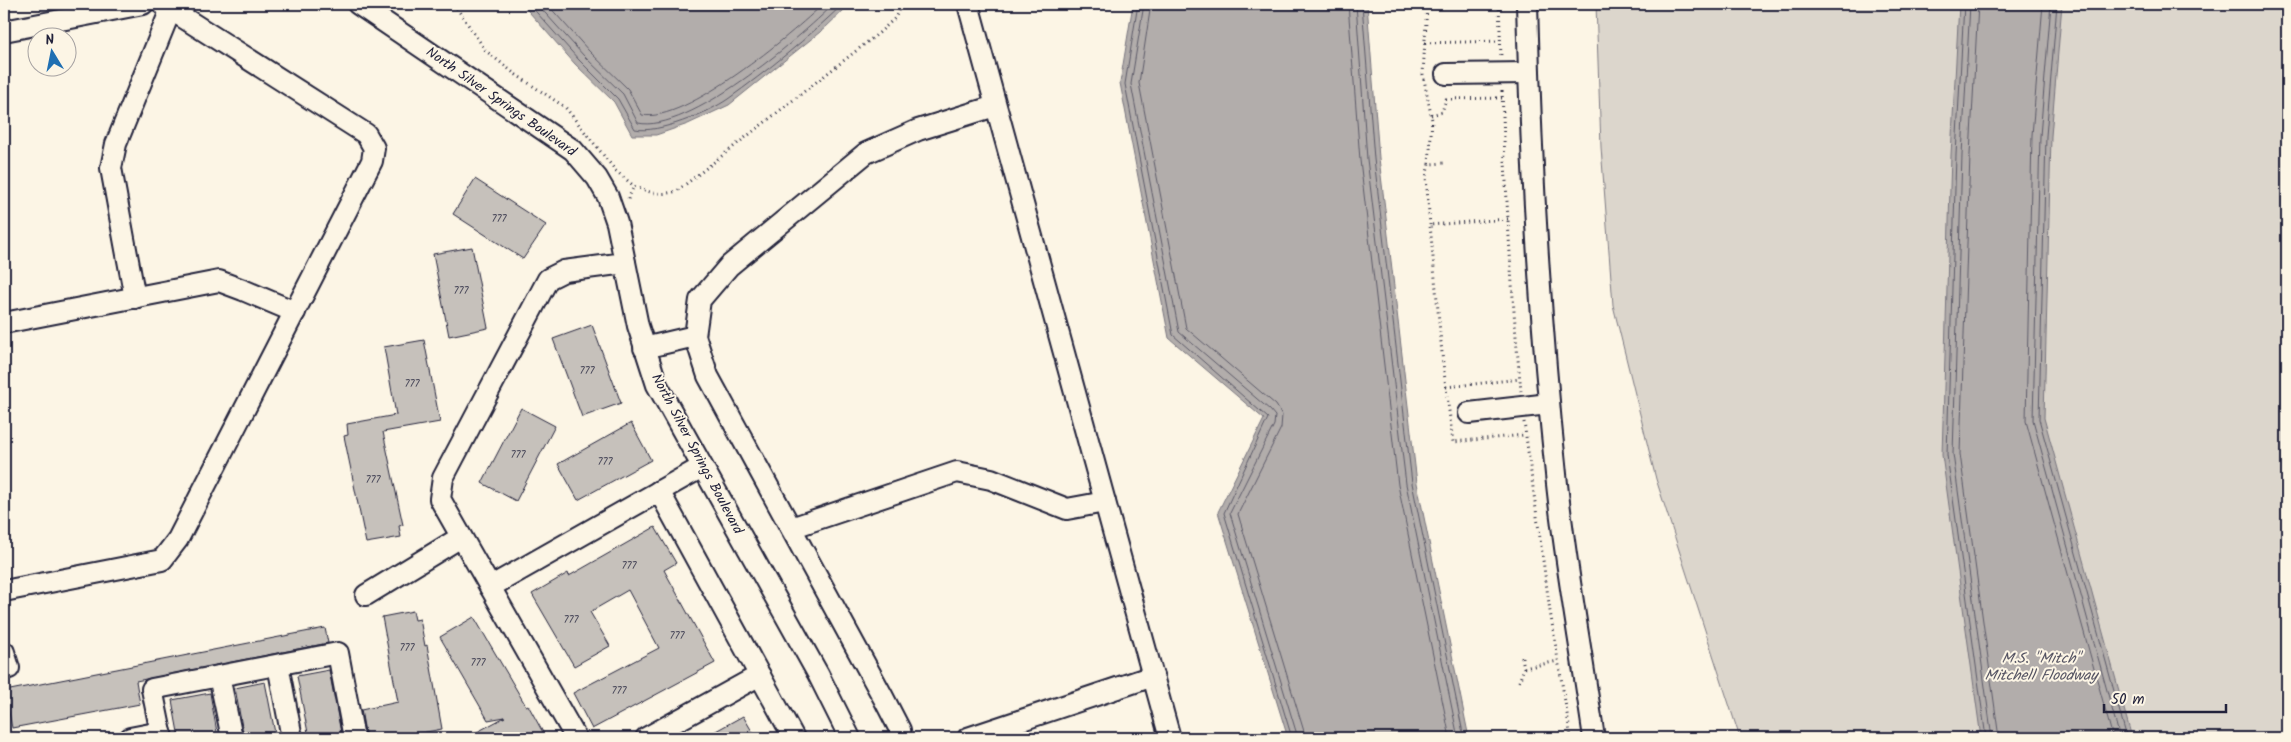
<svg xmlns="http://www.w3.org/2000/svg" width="2291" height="742" viewBox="0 0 2291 742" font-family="Kalam,sans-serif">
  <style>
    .green { fill: #dcd6cc; stroke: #7f7c84 }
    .water { fill: #b2adab; stroke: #78757e }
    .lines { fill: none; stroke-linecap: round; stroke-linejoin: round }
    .shore { stroke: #5c5a68; stroke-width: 1 }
    .building { fill: #c6c1bb; stroke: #22223b }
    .minor-casing { stroke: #22223b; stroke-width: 24 }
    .path { stroke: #22223b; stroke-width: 3; stroke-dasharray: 1 4; stroke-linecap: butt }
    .minor { stroke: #fcf5e5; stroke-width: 20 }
    .labels { text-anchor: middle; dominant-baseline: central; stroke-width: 4; stroke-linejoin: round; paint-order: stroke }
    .number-label { font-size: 11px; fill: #4b4a5b }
    .street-label { font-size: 14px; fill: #22223b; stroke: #fcf5e5 }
    .water-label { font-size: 15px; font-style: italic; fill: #545362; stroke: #fcf5e5 }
  </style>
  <rect width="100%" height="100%" fill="#fcf5e5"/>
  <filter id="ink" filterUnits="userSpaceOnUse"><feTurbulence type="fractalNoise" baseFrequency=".02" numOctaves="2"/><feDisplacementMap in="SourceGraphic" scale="10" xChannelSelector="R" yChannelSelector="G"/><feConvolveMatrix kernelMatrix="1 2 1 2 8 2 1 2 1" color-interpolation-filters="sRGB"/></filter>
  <g filter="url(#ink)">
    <polygon class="green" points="1596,4 2287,4 2287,738 1740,738 1656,479 1613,305 1601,147"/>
    <g class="water">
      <polygon points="522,4 850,4 825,28 729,105 688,124 656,135 632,135 614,102 575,64"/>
      <polygon points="1133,4 1367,4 1379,158 1417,483 1469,738 1288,738 1218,512 1264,419 1169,338 1120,83"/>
      <polygon points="1959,4 2062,4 2051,136 2044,418 2132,738 1981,738 1942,455 1951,155"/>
    </g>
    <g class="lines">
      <g class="shore">
        <path d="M529 4 579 60 618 99 635 129C658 134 708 113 728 99 766 72 809 37 843 4"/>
        <path d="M537 4 584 56 623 94 638 123C689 134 798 39 834 4"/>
        <path d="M547 4 589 51 628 89 642 115C685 124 792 34 823 4"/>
        <polyline points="1138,4 1125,84 1173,335 1268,418 1224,513 1292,738"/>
        <polyline points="1144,4 1131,84 1179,332 1270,410 1275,416 1274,425 1230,513 1298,738"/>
        <polyline points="1151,4 1139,83 1186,328 1276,405 1282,415 1281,428 1238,514 1306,738"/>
        <polyline points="1348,4 1360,160 1398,485 1450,738"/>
        <polyline points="1356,4 1367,159 1406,484 1458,738"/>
        <polyline points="1362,4 1374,159 1412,483 1464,738"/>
        <polyline points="1964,4 1956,155 1947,455 1986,738"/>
        <polyline points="1970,4 1962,155 1953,454 1992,738"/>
        <polyline points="1978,4 1970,155 1960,454 1999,738"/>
        <polyline points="2043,4 2032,135 2026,421 2113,738"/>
        <polyline points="2051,4 2040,136 2033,420 2120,738"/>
        <polyline points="2057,4 2046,136 2039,419 2127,738"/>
      </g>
    </g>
    <g class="building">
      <polygon points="475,179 546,225 523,259 453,214"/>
      <polygon points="472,247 488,328 449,336 433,254"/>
      <polygon points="592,325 621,403 582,417 553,339"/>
      <polygon points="424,340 440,422 383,432 403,525 399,526 401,537 366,543 344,436 348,435 347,424 396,415 384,347"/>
      <polygon points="521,408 555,426 516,501 482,483"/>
      <polygon points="631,423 651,460 578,500 558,464"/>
      <polygon points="655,527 676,563 664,570 715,663 592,729 573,693 659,648 628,590 590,612 610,646 574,666 532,594 568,573 569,576"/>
      <polygon points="413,611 415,620 420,619 425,646 427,645 442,729 395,738 366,738 361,710 398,702 382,617"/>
      <polygon points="474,617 526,706 528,705 546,738 466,738 505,717 488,720 440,637"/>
      <polygon points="325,628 328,643 136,681 140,704 12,728 5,691"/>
      <polygon points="329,670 342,738 309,738 297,676"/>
      <polygon points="265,682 276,738 244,738 235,688"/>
      <polygon points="210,693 218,738 179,738 172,700"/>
      <polygon points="743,716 756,738 703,738"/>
    </g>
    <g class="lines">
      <g class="minor-casing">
        <g id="minor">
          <polyline points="358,4 573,150 597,178 608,197 617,223 638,326 657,385 818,674 850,738"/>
          <polyline points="968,4 1170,738"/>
          <path d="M1527 4C1531 164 1540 324 1557 484 1566 569 1582 654 1594 738"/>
          <polyline points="4,31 143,4"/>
          <polyline points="1446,74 1529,73"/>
          <polyline points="135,298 111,168 116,144 171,9"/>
          <polyline points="4,323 219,281 243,290 295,312"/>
          <polyline points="644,348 695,336"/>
          <polyline points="1469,413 1549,404"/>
          <polyline points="659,491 794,738"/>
          <polyline points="791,528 957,472 991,479 1067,509 1105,502"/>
          <polyline points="490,587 702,467"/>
          <polyline points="4,591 162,560 178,539 372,161 374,148 366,134 162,4"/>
          <polyline points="366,595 461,537"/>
          <polyline points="4,652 9,668"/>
          <polyline points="278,665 292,738"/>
          <polyline points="219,676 338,653 354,738"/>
          <polyline points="130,738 161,732"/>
          <polyline points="162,738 152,689 219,676 232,738"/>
          <polyline points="576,738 440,499 443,478 548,279 564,271 625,263"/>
          <polyline points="646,738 760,675"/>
          <polyline points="901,738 900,730 883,697 708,376 695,336 700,300 729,266 866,153 918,130 995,106"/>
          <polyline points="968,738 1153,676"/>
        </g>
      </g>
      <g class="path">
        <polyline points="454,4 486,51 515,74 565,107 616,171 634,186"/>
        <polyline points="1427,4 1423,74 1432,120 1429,164"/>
        <polyline points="1499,4 1501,57"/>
        <polyline points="1425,43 1500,41"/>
        <path d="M1502 91C1506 191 1511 291 1521 391"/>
        <polyline points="1431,115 1442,112 1446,99 1502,98"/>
        <path d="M628 199 634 186C650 193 660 196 677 191L879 33 895 18 902 4"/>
        <polyline points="1508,219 1430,225 1443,364 1453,442 1525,435"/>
        <polyline points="1430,225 1426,177 1429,164 1445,163"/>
        <polyline points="1446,387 1520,379"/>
        <polyline points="1524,422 1550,611 1571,738"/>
        <polyline points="1524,668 1558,661"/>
        <polyline points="1519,682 1524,668 1522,657"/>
      </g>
      <use href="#minor" class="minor"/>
    </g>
  </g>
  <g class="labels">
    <g class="number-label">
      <text x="499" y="219">777</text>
      <text x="461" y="291">777</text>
      <text x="587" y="371">777</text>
      <text x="412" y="384">777</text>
      <text x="518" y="455">777</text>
      <text x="605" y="462">777</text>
      <text x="373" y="480">777</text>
      <text x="629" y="566">777</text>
      <text x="571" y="620">777</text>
      <text x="677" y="636">777</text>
      <text x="407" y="648">777</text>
      <text x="478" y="663">777</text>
      <text x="619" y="691">777</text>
    </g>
    <g class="street-label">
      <text transform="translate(501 102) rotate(35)">North Silver Springs Boulevard</text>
      <text transform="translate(697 454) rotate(62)">North Silver Springs Boulevard</text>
    </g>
    <g class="water-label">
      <text x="2041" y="659">M.S. "Mitch"<tspan x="2041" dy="17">Mitchell Floodway</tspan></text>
    </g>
  </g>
  <rect width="2291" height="742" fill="none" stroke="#fcf5e5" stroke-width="20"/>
  <rect x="10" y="10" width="2271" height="722" fill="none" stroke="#22223b" stroke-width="2" filter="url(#ink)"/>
  <g transform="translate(52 52) rotate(350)"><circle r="24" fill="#fcf5e5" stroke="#a5a1a1"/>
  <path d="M0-4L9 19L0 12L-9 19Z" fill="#1f6fb2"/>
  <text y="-8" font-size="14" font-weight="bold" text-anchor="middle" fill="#22223b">N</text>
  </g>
  <path d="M2104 704v8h122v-8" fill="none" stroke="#22223b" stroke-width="2.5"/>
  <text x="2111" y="704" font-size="15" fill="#22223b" stroke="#fcf5e5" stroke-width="4" paint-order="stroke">50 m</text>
</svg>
